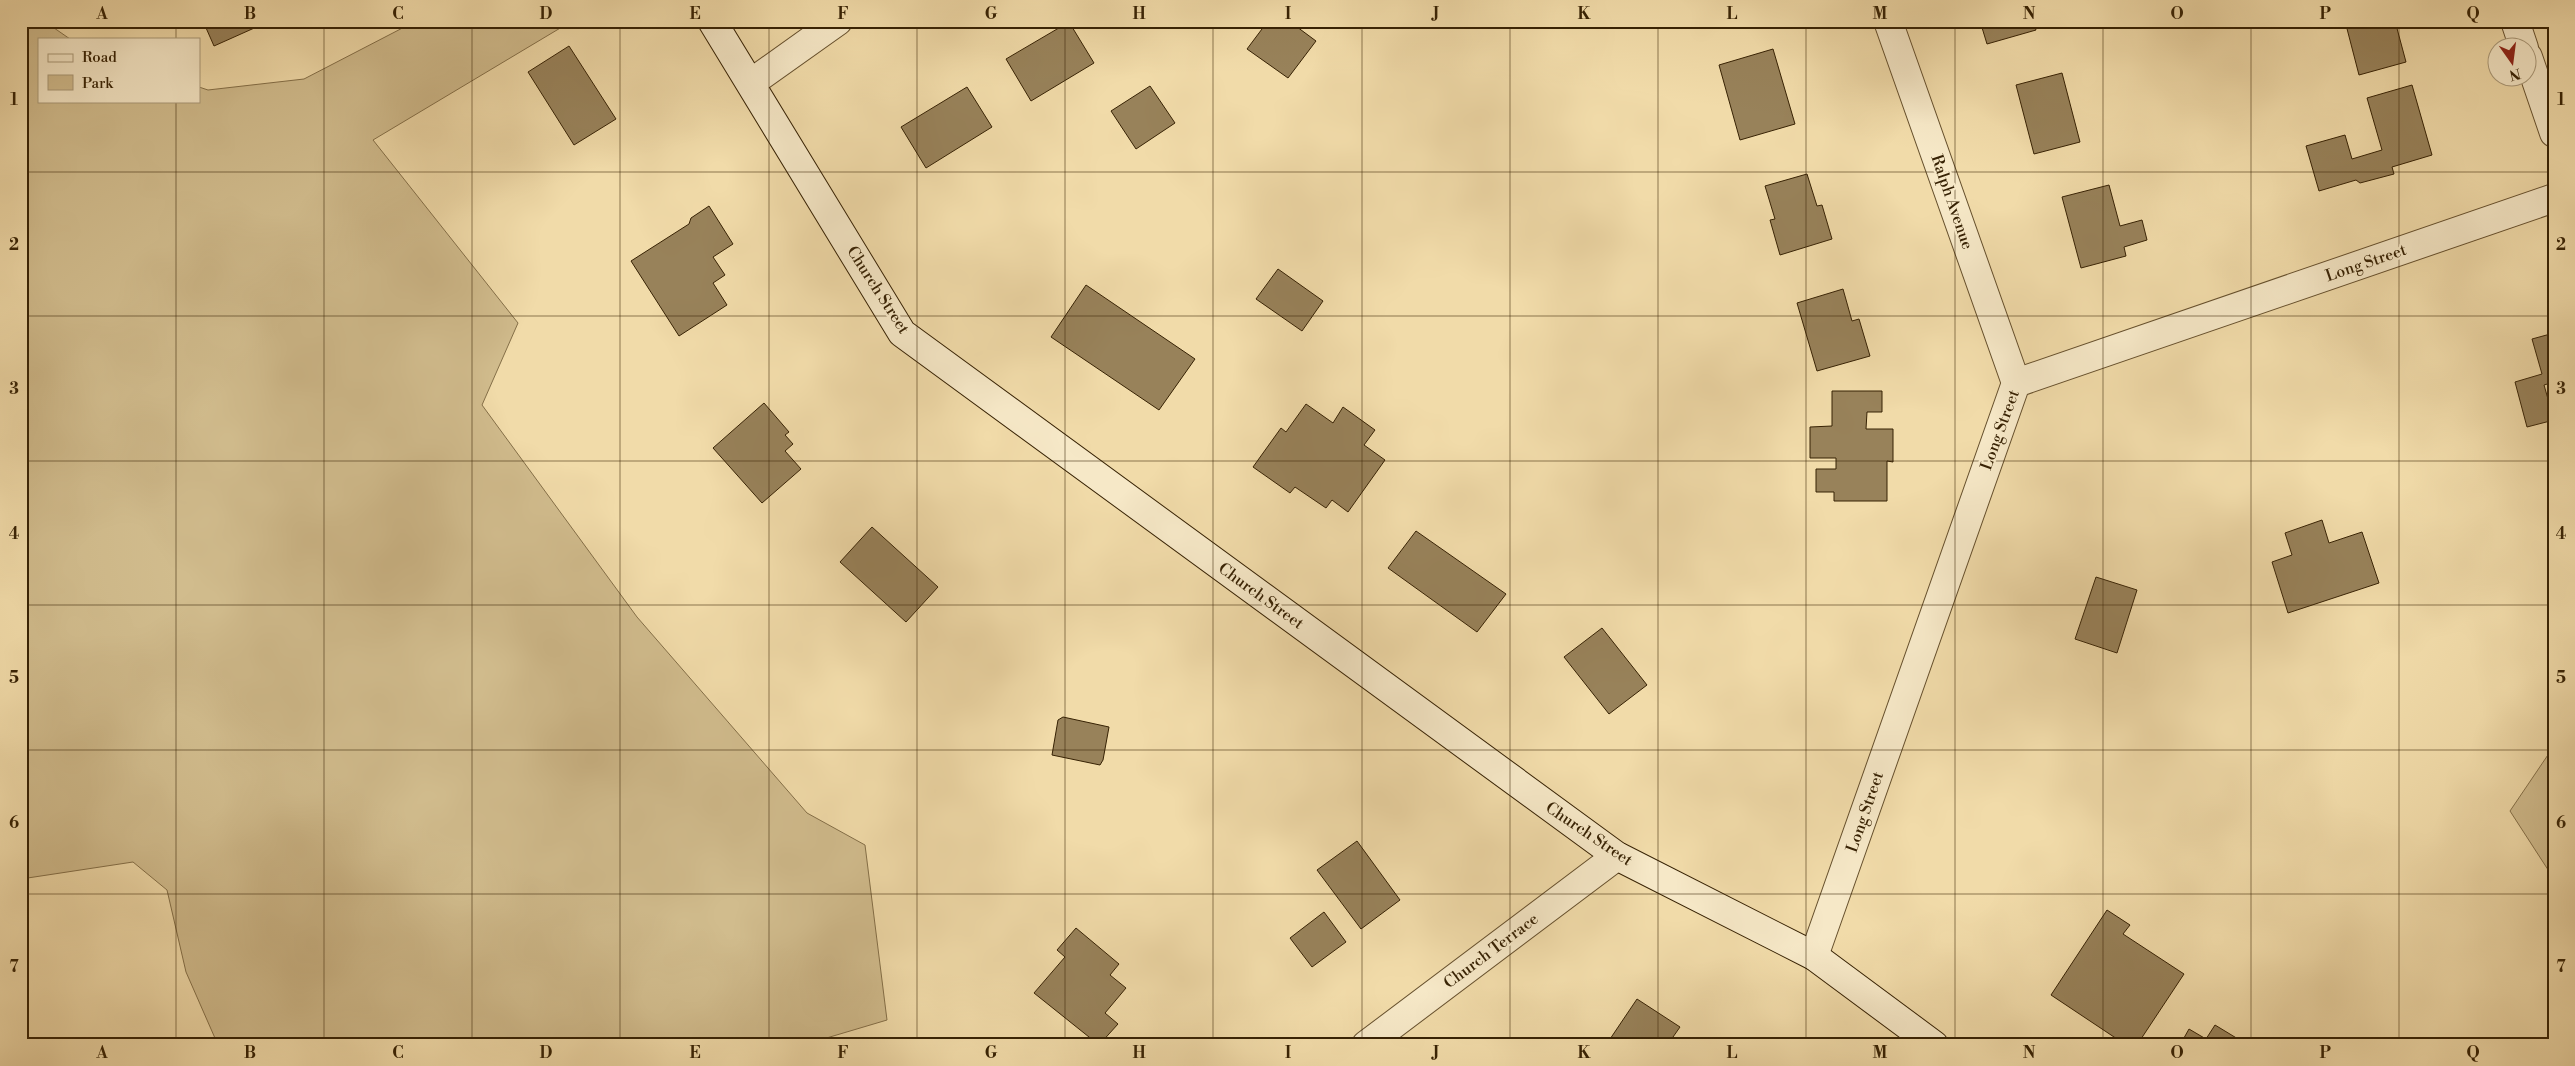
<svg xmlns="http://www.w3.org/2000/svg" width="2575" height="1066" viewBox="0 0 2575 1066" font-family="'Libre Bodoni',serif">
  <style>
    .green { fill: #d1bc8d; stroke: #846f48 }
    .building { fill: #98825a; stroke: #372204 }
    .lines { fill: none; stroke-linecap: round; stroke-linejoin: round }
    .street-casing { stroke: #66502d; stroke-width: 30 }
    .secondary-casing { stroke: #372204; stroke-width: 30 }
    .street { stroke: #f6e8c7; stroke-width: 28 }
    .secondary { stroke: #f6e8c7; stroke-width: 28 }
    .grid { fill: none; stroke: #372204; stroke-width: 1; stroke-opacity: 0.55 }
    .labels { text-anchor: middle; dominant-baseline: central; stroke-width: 4.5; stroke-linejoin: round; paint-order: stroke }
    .street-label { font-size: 16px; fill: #372204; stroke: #f6e8c7 }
    .neatline { fill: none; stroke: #372204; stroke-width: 2 }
    .grid-label { font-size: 16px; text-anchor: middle; font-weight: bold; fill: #372204 }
  </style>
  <rect width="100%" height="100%" fill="#f1dba9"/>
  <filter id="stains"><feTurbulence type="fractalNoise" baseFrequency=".004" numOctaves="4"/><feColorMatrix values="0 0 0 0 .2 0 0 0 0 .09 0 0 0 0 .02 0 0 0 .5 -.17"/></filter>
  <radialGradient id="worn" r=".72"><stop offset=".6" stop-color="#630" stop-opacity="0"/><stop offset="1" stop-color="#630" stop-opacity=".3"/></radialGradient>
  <g class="green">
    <polygon points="21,21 44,21 70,39 39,39 39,101 199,101 199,87 208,90 304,79 416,21 572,21 373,140 518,323 482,405 637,617 807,813 865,845 887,1020 803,1045 218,1045 186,972 167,890 133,862 21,879"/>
    <polygon points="2554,746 2554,879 2510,811"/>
  </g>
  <g class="building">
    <polygon points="203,21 270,21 214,46"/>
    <polygon points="1134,21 1150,21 1142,29"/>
    <polygon points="1268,21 1289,21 1316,41 1288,78 1247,49"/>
    <polygon points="1706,21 1726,21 1707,26"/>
    <polygon points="1980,21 2033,21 2036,30 1987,44"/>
    <polygon points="2345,21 2395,21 2406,62 2359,75"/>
    <polygon points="1069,22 1094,63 1031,101 1006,59"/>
    <polygon points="569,46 616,119 574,145 528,72"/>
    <polygon points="1773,49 1795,124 1740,140 1719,65"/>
    <polygon points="2062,73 2080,142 2034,154 2016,85"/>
    <polygon points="2412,85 2432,155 2392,167 2394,174 2360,183 2356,180 2319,191 2306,146 2345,135 2352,159 2382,150 2367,98"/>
    <polygon points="1150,86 1175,123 1136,149 1111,111"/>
    <polygon points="967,87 992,127 926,168 901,127"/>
    <polygon points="1807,174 1817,206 1822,205 1832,239 1780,255 1770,220 1775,219 1765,186"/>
    <polygon points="2109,185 2120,226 2142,220 2147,240 2124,247 2126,256 2081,268 2062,197"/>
    <polygon points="709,206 733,244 713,257 725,275 713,283 727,305 679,336 631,261 689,224 691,218"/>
    <polygon points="1278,269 1323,301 1302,331 1256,299"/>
    <polygon points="1086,285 1195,359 1159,410 1051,337"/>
    <polygon points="1843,289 1852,321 1859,319 1870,356 1817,371 1797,303"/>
    <polygon points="2554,333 2554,382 2544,385 2554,420 2527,427 2515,382 2542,374 2532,339"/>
    <polygon points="1832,391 1882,391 1882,412 1867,412 1866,429 1893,429 1893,462 1887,461 1887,501 1834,501 1834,492 1816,492 1816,469 1836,469 1836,458 1810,458 1810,427 1832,426"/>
    <polygon points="764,403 789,432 785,435 793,444 785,451 801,469 762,503 713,448"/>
    <polygon points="1306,404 1333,423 1343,407 1375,430 1364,445 1385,460 1348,512 1332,500 1326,508 1295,487 1290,493 1253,467 1281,428 1286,432"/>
    <polygon points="2322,520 2329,543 2362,532 2379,583 2288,613 2272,562 2292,555 2285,533"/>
    <polygon points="872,527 938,587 906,622 840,562"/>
    <polygon points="1416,531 1506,594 1477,632 1388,568"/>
    <polygon points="2096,577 2137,590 2117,653 2075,639"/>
    <polygon points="1602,628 1647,685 1609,714 1564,657"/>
    <polygon points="1063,717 1109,727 1103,760 1100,765 1052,755 1058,720"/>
    <polygon points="1357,841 1400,900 1361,929 1317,870"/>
    <polygon points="2107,910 2130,925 2123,934 2184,974 2137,1045 2126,1045 2051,995"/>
    <polygon points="1324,912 1346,942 1312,967 1290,938"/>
    <polygon points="1076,928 1119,964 1110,975 1126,988 1105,1013 1118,1024 1099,1045 1034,993 1065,957 1057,950"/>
    <polygon points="1637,999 1680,1027 1673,1037 1685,1045 1606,1045"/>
    <polygon points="2215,1025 2248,1045 2180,1045 2189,1029 2206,1039"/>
  </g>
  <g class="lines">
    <g class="street-casing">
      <g id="street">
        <polyline points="1888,21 2016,383"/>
        <polyline points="2515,21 2524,48"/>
        <polyline points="2528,57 2554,133"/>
        <polyline points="751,83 838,21"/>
        <polyline points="1814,956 2016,383 2554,198"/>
        <polyline points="1366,1045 1617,856"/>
      </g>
    </g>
    <g class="secondary-casing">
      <polyline id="secondary" points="712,21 902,333 1617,856 1814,956 1934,1045"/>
    </g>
    <use href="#street" class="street"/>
    <use href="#secondary" class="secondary"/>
  </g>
  <path class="grid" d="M176 21V39M324 21V1045M472 21V1045M620 21V1045M769 21V1045M917 21V1045M1065 21V1045M1213 21V1045M1362 21V1045M1510 21V1045M1658 21V1045M1806 21V1045M1955 21V1045M2103 21V1045M2251 21V1045M2399 21V1045M176 101V1045M21 172H2554M21 316H2554M21 461H2554M21 605H2554M21 750H2554M21 894H2554"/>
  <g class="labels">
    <g class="street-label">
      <text transform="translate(1952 202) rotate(71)">Ralph Avenue</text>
      <text transform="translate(2366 263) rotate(-19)">Long Street</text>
      <text transform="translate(878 290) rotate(57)">Church Street</text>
      <text transform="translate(2000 430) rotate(-70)">Long Street</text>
      <text transform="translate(1261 596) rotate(36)">Church Street</text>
      <text transform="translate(1865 812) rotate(-71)">Long Street</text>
      <text transform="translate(1589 834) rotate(34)">Church Street</text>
      <text transform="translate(1491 951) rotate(-37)">Church Terrace</text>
    </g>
  </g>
  <rect width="2575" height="1066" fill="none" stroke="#f1dba9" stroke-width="55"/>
  <rect x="38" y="38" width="162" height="65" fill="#f6e8c7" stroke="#aa9979"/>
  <rect x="48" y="54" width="25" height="8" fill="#f6e8c7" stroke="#aa9979"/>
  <text x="82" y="62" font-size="15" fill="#372204">Road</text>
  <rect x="48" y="75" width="25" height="15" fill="#d1bc8d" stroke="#aa9979"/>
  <text x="82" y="88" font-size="15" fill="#372204">Park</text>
  <g transform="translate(2512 62) rotate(166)"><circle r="24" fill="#f6e8c7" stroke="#aa9979"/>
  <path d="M0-4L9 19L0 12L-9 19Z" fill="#8f2418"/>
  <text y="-8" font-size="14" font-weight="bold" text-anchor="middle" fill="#372204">N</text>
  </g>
  <rect x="28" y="28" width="2520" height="1010" class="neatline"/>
  <g class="grid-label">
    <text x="102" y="19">A</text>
    <text x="250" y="19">B</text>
    <text x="398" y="19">C</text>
    <text x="546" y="19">D</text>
    <text x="695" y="19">E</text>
    <text x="843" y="19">F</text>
    <text x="991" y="19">G</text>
    <text x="1139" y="19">H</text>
    <text x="1288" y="19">I</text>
    <text x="1436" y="19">J</text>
    <text x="1584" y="19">K</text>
    <text x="1732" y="19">L</text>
    <text x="1880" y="19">M</text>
    <text x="2029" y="19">N</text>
    <text x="2177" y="19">O</text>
    <text x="2325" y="19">P</text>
    <text x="2473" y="19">Q</text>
    <text x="14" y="105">1</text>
    <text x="2561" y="105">1</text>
    <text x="14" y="250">2</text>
    <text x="2561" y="250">2</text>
    <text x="14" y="394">3</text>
    <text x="2561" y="394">3</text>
    <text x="14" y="539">4</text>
    <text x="2561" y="539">4</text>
    <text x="14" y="683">5</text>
    <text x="2561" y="683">5</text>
    <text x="14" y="828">6</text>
    <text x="2561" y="828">6</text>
    <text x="14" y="972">7</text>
    <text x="2561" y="972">7</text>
    <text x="102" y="1058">A</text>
    <text x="250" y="1058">B</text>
    <text x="398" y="1058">C</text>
    <text x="546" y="1058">D</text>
    <text x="695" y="1058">E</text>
    <text x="843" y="1058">F</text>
    <text x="991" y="1058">G</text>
    <text x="1139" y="1058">H</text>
    <text x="1288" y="1058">I</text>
    <text x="1436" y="1058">J</text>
    <text x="1584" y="1058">K</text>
    <text x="1732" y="1058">L</text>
    <text x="1880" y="1058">M</text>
    <text x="2029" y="1058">N</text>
    <text x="2177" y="1058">O</text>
    <text x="2325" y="1058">P</text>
    <text x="2473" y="1058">Q</text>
  </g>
  <rect width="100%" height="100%" filter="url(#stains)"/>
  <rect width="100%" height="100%" fill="url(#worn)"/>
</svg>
